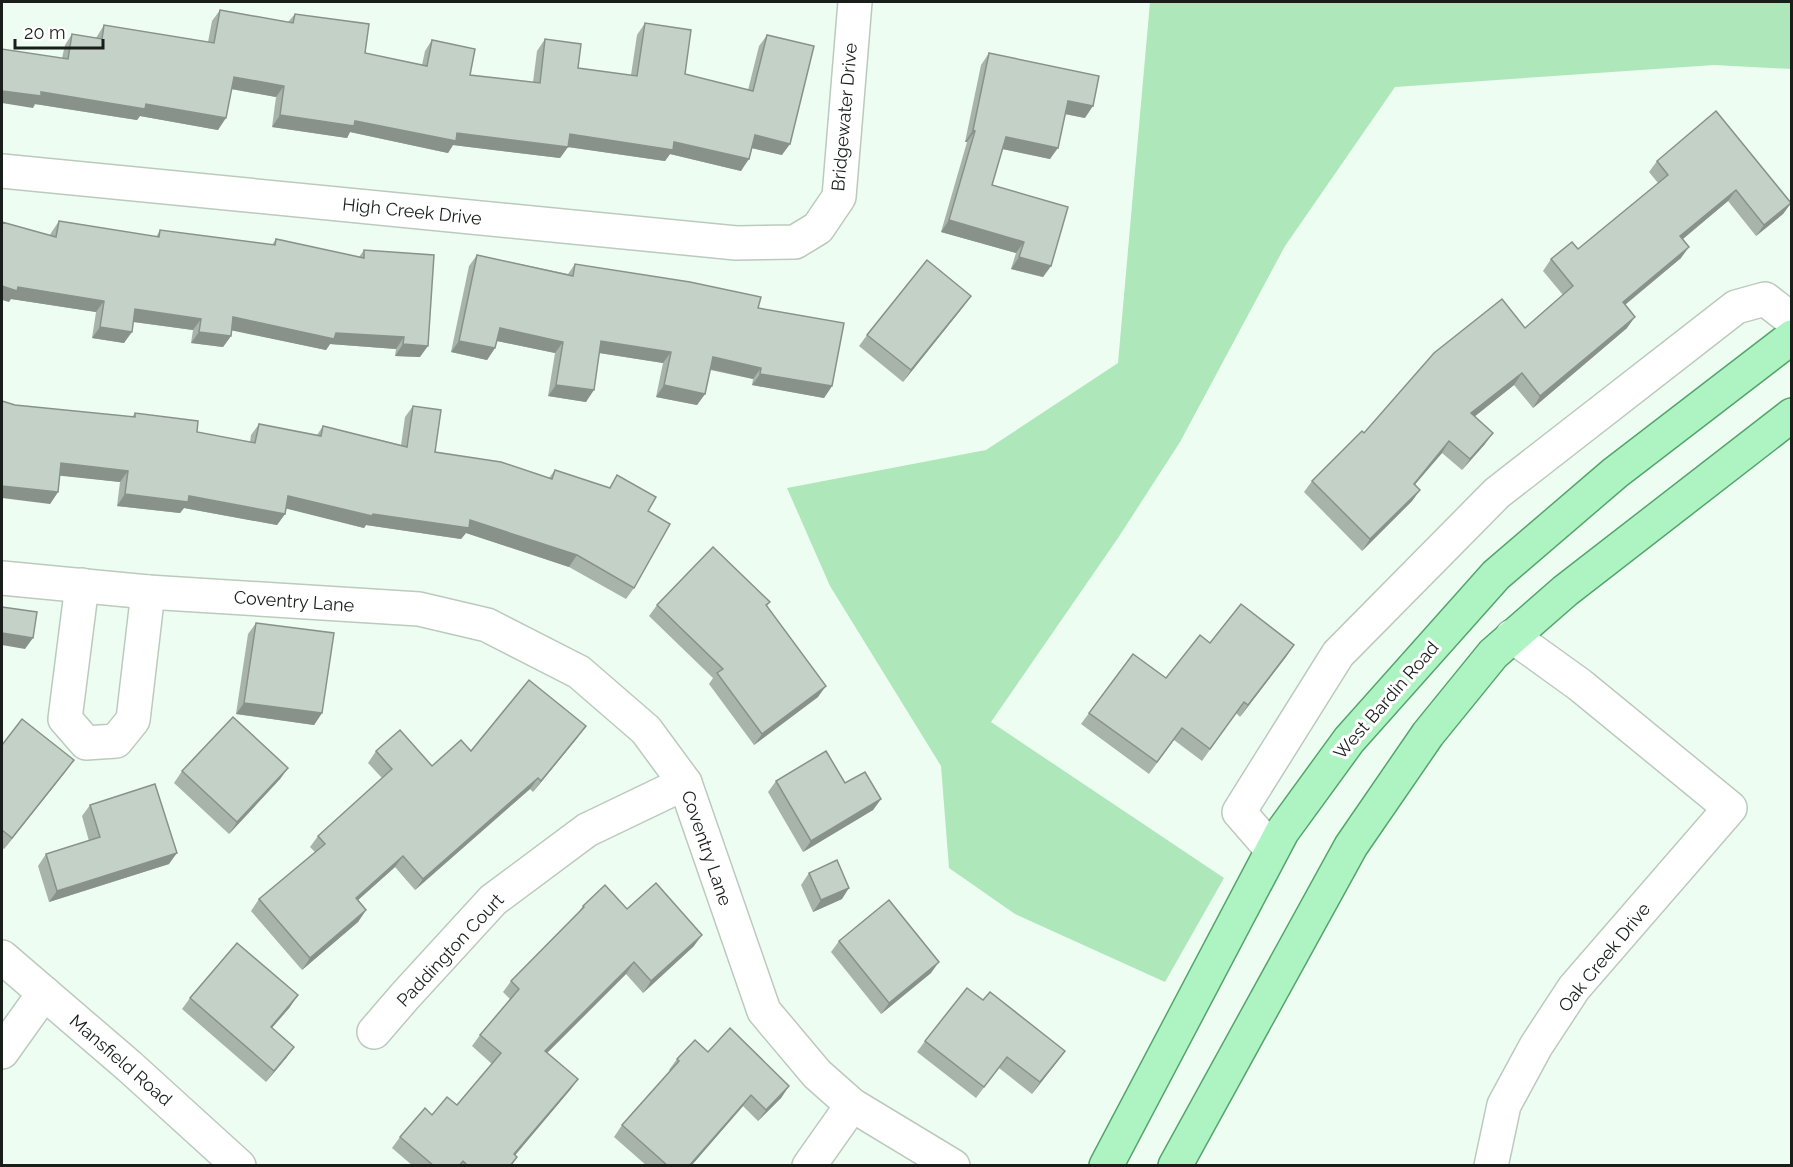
<svg xmlns="http://www.w3.org/2000/svg" width="1793" height="1167" viewBox="0 0 1793 1167" font-family="Raleway,sans-serif">
  <style>
    .green { fill: #ade7ba }
    .lines { fill: none; stroke-linecap: round; stroke-linejoin: round }
    .minor-casing { stroke: #bccabe; stroke-width: 36 }
    .major-casing { stroke: #56a46d; stroke-width: 36 }
    .minor { stroke: #fff; stroke-width: 33 }
    .major { stroke: #adf4c2; stroke-width: 33 }
    .wall { fill: #a8b4aa }
    .shaded-wall { fill: #88928b }
    .building { fill: #c3d1c6; stroke: #88928b; stroke-width: 1.5 }
    .labels { text-anchor: middle; dominant-baseline: central; stroke-width: 6; stroke-linejoin: round; paint-order: stroke }
    .street-label { font-size: 18px; fill: #191e1a; stroke: #fff }
  </style>
  <rect width="100%" height="100%" fill="#eefdf1"/>
  <polygon class="green" points="1150,2 1792,2 1791,69 1714,65 1395,87 1285,246 1180,442 1118,538 991,722 1224,878 1165,982 1015,914 949,868 941,766 830,586 787,488 986,450 1118,363"/>
  <g class="lines">
    <g class="minor-casing">
      <g id="minor">
        <polyline points="2,171 736,243 795,242 818,228 839,197 855,2"/>
        <polyline points="2,578 148,592 419,609 487,625 579,672 646,730 685,783 764,1011 817,1074 852,1105 953,1166"/>
        <polyline points="82,585 65,719 86,743 116,741 133,720 148,592"/>
        <polyline points="1272,850 1239,812 1338,654 1497,493 1736,307 1765,299 1792,320"/>
        <polyline points="2,957 129,1066 239,1166"/>
        <polyline points="374,1032 405,996 493,900 587,830 685,783"/>
        <polyline points="2,1052 44,993"/>
        <polyline points="809,1166 852,1105"/>
        <polyline points="1491,1166 1504,1105 1536,1046 1574,988 1730,808 1580,685 1512,636"/>
      </g>
    </g>
    <g class="major-casing">
      <g id="major">
        <polyline points="1106,1166 1282,832 1349,740 1496,575 1615,473 1792,337"/>
        <polyline points="1175,1166 1351,846 1428,734 1493,654 1565,591 1792,415"/>
      </g>
    </g>
    <use href="#minor" class="minor"/>
    <use href="#major" class="major"/>
  </g>
  <g class="wall">
    <polygon points="220,10 288,22 295,14 365,53 422,65 425,51 432,40 470,75 533,82 537,51 545,39 578,68 631,75 637,35 645,23 685,74 748,90 759,46 767,35 782,155 752,148 741,171 670,154 665,161 568,147 560,158 453,145 448,153 350,132 347,138 272,127 276,97 231,89 218,130 140,116 137,120 35,104 33,108 62,58 65,45 72,34 96,38 104,25 208,42 212,21"/>
    <polygon points="989,53 1085,118 1065,114 1050,159 1002,149 992,185 1051,266 1043,277 1011,269 1016,253 941,232 967,142 965,142 981,65"/>
    <polygon points="1657,161 1791,203 1783,214 1756,236 1728,201 1683,239 1681,258 1625,305 1627,328 1533,408 1514,385 1475,416 1485,444 1462,470 1442,453 1415,484 1420,490 1412,501 1362,551 1304,492 1312,481 1364,433 1525,328 1563,295 1543,271 1551,259 1578,249 1658,183 1649,172"/>
    <polygon points="59,221 156,237 160,230 272,245 276,239 359,257 364,250 420,357 395,356 396,349 330,344 326,350 232,330 231,336 223,347 191,343 193,330 133,322 124,343 92,338 96,312 11,299 9,302 50,235 51,233"/>
    <polygon points="477,255 568,274 575,264 758,308 832,386 824,398 752,385 753,379 710,370 705,394 697,405 656,397 663,363 599,353 586,402 548,396 555,353 497,341 495,348 487,360 451,352 469,266"/>
    <polygon points="963,307 903,382 859,346 867,335"/>
    <polygon points="15,405 132,417 135,413 197,432 250,442 251,435 259,424 317,435 323,426 401,445 405,417 413,406 435,452 549,478 555,470 609,488 617,475 648,511 634,588 626,599 569,567 466,533 461,539 366,525 364,528 286,508 285,514 277,525 184,508 180,513 117,506 120,482 60,475 58,492 50,504"/>
    <polygon points="770,602 767,606 818,697 754,745 709,684 713,678 649,616 657,605"/>
    <polygon points="256,623 322,713 314,725 236,714 248,634"/>
    <polygon points="1210,643 1294,645 1240,717 1236,713 1202,761 1174,740 1149,774 1081,724 1089,713 1166,678"/>
    <polygon points="578,737 533,792 530,789 415,890 395,867 358,900 366,910 358,922 302,970 251,911 259,899 315,852 310,847 318,836 382,778 368,763 376,751 432,766 471,751"/>
    <polygon points="2,745 66,771 4,849 2,848"/>
    <polygon points="288,768 280,779 229,834 174,783 182,771"/>
    <polygon points="776,781 845,783 881,799 873,810 803,852 768,792"/>
    <polygon points="90,805 169,864 49,902 38,866 46,854 89,841 82,816"/>
    <polygon points="809,873 842,899 813,912 801,885"/>
    <polygon points="583,906 627,909 694,946 643,993 626,974 547,1053 578,1079 570,1090 515,1155 517,1157 511,1166 413,1166 392,1148 400,1137 432,1115 457,1105 492,1064 472,1046 480,1035 510,999 503,992 511,981 575,917"/>
    <polygon points="839,941 931,973 881,1014 831,952"/>
    <polygon points="190,998 290,1007 272,1028 294,1047 286,1058 266,1082 182,1009"/>
    <polygon points="983,1000 1065,1051 1032,1094 999,1068 976,1098 917,1052 925,1041"/>
    <polygon points="708,1052 789,1086 781,1098 758,1121 743,1106 691,1166 647,1166 614,1137 622,1125 670,1071 669,1070 677,1059"/>
  </g>
  <g class="shaded-wall">
    <polygon points="993,2 1024,2 992,3"/>
    <polygon points="234,77 284,86 276,97 226,88"/>
    <polygon points="2,91 41,92 146,104 226,118 218,130 140,116 137,120 35,104 33,108 2,103"/>
    <polygon points="1068,101 1093,106 1085,118 1060,113"/>
    <polygon points="280,115 355,121 457,133 570,134 674,142 749,159 741,171 670,154 665,161 568,147 560,158 453,145 448,153 350,132 347,138 272,127"/>
    <polygon points="973,130 975,131 967,142 965,142"/>
    <polygon points="755,135 790,144 782,155 747,147"/>
    <polygon points="1006,137 1058,148 1050,159 998,148"/>
    <polygon points="1736,190 1728,201 1672,248 1680,236"/>
    <polygon points="1791,203 1783,214 1756,236 1764,225"/>
    <polygon points="949,220 1024,242 1016,253 941,232"/>
    <polygon points="1689,247 1681,258 1615,313 1623,302"/>
    <polygon points="1019,257 1051,266 1043,277 1011,269"/>
    <polygon points="2,286 18,287 104,301 96,312 11,299 9,302 2,300"/>
    <polygon points="971,296 963,307 903,382 911,370"/>
    <polygon points="135,309 201,319 193,330 127,321"/>
    <polygon points="233,317 336,333 404,337 396,349 330,344 326,350 225,329"/>
    <polygon points="1635,317 1627,328 1533,408 1540,396"/>
    <polygon points="100,327 132,332 124,343 92,338"/>
    <polygon points="500,328 563,342 555,353 492,340"/>
    <polygon points="199,332 231,336 223,347 191,343"/>
    <polygon points="459,341 495,348 487,360 451,352"/>
    <polygon points="601,341 671,352 663,363 593,352"/>
    <polygon points="403,344 428,346 420,357 395,356"/>
    <polygon points="713,357 761,368 753,379 705,368"/>
    <polygon points="1522,373 1514,385 1464,425 1471,413"/>
    <polygon points="760,374 832,386 824,398 752,385"/>
    <polygon points="556,385 594,390 586,402 548,396"/>
    <polygon points="664,385 705,394 697,405 656,397"/>
    <polygon points="1493,433 1485,444 1462,470 1470,459"/>
    <polygon points="1449,441 1442,453 1406,495 1414,484"/>
    <polygon points="61,463 128,471 120,482 53,475"/>
    <polygon points="2,486 58,492 50,504 2,498"/>
    <polygon points="1420,490 1412,501 1362,551 1370,539"/>
    <polygon points="125,494 189,496 285,514 277,525 184,508 180,513 117,506"/>
    <polygon points="288,496 373,514 470,520 577,555 569,567 466,533 461,539 366,525 364,528 280,507"/>
    <polygon points="3,633 33,638 25,649 2,645"/>
    <polygon points="1294,645 1286,657 1240,717 1248,705"/>
    <polygon points="826,686 818,697 754,745 762,734"/>
    <polygon points="244,703 322,713 314,725 236,714"/>
    <polygon points="586,726 578,737 533,792 541,781"/>
    <polygon points="74,760 66,771 4,849 12,838"/>
    <polygon points="288,768 280,779 229,834 237,822"/>
    <polygon points="538,778 530,789 415,890 423,879"/>
    <polygon points="881,799 873,810 803,852 811,841"/>
    <polygon points="177,853 169,864 49,902 57,891"/>
    <polygon points="403,856 395,867 348,909 356,898"/>
    <polygon points="849,888 842,899 813,912 821,900"/>
    <polygon points="366,910 358,922 302,970 310,958"/>
    <polygon points="702,935 694,946 643,993 651,981"/>
    <polygon points="634,962 626,974 537,1063 545,1051"/>
    <polygon points="939,962 931,973 881,1014 889,1003"/>
    <polygon points="298,995 290,1007 263,1038 271,1027"/>
    <polygon points="294,1047 286,1058 266,1082 274,1071"/>
    <polygon points="1065,1051 1057,1062 1032,1094 1040,1082"/>
    <polygon points="578,1079 570,1090 506,1166 514,1154"/>
    <polygon points="789,1086 781,1098 758,1121 766,1110"/>
    <polygon points="751,1095 743,1106 691,1166 689,1166"/>
  </g>
  <g class="building">
    <polygon points="220,10 293,23 295,14 369,24 365,53 427,66 432,40 475,49 470,75 540,83 545,39 581,44 578,68 637,76 645,23 691,30 685,74 753,91 767,35 814,46 790,144 755,135 749,159 674,142 673,150 570,134 568,147 457,133 456,141 355,121 354,126 280,115 284,86 234,77 226,118 146,104 145,109 41,92 41,96 2,91 2,49 68,59 72,34 102,39 104,25 214,43"/>
    <polygon points="989,53 1099,76 1093,106 1068,101 1058,148 1006,137 992,185 1068,207 1051,266 1019,257 1024,242 949,220 975,131 973,130"/>
    <polygon points="1716,111 1791,203 1764,225 1736,190 1680,236 1689,247 1623,302 1635,317 1540,396 1522,373 1471,413 1493,433 1470,459 1449,441 1414,484 1420,490 1370,539 1312,481 1362,431 1364,433 1434,353 1502,299 1525,328 1573,286 1551,259 1572,242 1578,249 1668,175 1657,161"/>
    <polygon points="59,221 159,237 160,230 275,245 276,239 364,258 364,250 434,255 428,346 403,344 404,337 336,333 334,339 233,317 231,336 199,332 201,319 135,309 132,332 100,327 104,301 18,287 17,291 2,286 2,222 56,237"/>
    <polygon points="477,255 573,276 575,264 690,282 761,297 758,308 844,323 832,386 760,374 761,368 713,357 705,394 664,385 671,352 601,341 594,390 556,385 563,342 500,328 495,348 459,341"/>
    <polygon points="927,260 971,296 911,370 867,335"/>
    <polygon points="2,401 15,405 135,417 135,413 198,421 197,432 255,443 259,424 321,436 323,426 407,447 413,406 441,410 435,452 501,462 552,479 555,470 610,488 617,475 656,497 648,511 670,524 634,588 577,555 470,520 469,528 373,514 372,516 288,496 285,514 189,496 188,502 125,494 128,471 61,463 58,492 2,486"/>
    <polygon points="713,547 770,602 766,605 826,686 762,734 717,673 723,669 657,605"/>
    <polygon points="1241,604 1294,645 1248,705 1244,702 1210,749 1182,728 1157,762 1089,713 1133,654 1166,678 1200,635 1210,643"/>
    <polygon points="2,607 37,612 33,638 3,633 2,642"/>
    <polygon points="256,623 334,633 322,713 244,703"/>
    <polygon points="529,680 586,726 541,781 538,778 423,879 403,856 356,898 366,910 310,958 259,899 325,844 318,836 392,769 376,751 400,730 432,766 461,740 471,751"/>
    <polygon points="233,717 288,768 237,822 182,771"/>
    <polygon points="22,719 74,760 12,838 2,830 2,745"/>
    <polygon points="826,751 845,783 865,772 881,799 811,841 776,781"/>
    <polygon points="155,784 177,853 57,891 46,854 100,837 90,805"/>
    <polygon points="837,860 849,888 821,900 809,873"/>
    <polygon points="656,883 702,935 651,981 634,962 545,1051 578,1079 514,1154 517,1157 510,1166 468,1166 463,1161 459,1166 434,1166 400,1137 425,1108 432,1115 447,1097 457,1105 501,1053 480,1035 519,989 511,981 584,907 583,906 605,885 627,909"/>
    <polygon points="889,900 939,962 889,1003 839,941"/>
    <polygon points="237,943 298,995 271,1027 294,1047 274,1071 190,998"/>
    <polygon points="967,988 983,1000 990,992 1065,1051 1040,1082 1007,1057 984,1087 925,1041"/>
    <polygon points="730,1028 789,1086 766,1110 751,1095 689,1166 668,1166 622,1125 679,1061 677,1059 695,1040 708,1052"/>
  </g>
  <g class="labels">
    <g class="street-label">
      <text transform="translate(844 117) rotate(-85)">Bridgewater Drive</text>
      <text transform="translate(412 211) rotate(6)">High Creek Drive</text>
      <text transform="translate(294 601) rotate(4)">Coventry Lane</text>
      <text transform="translate(1386 700) rotate(-49)">West Bardin Road</text>
      <text transform="translate(707 848) rotate(71)">Coventry Lane</text>
      <text transform="translate(450 950) rotate(-47)">Paddington Court</text>
      <text transform="translate(1604 957) rotate(-51)">Oak Creek Drive</text>
      <text transform="translate(121 1060) rotate(41)">Mansfield Road</text>
    </g>
  </g>
  <rect width="1793" height="1167" fill="none" stroke="#191e1a" stroke-width="6"/>
  <path d="M15 39v9h88v-9" fill="none" stroke="#191e1a" stroke-width="3"/>
  <text x="24" y="39" font-size="18" fill="#191e1a" stroke="#ffffff" stroke-width="4.5" paint-order="stroke">20 m</text>
</svg>
